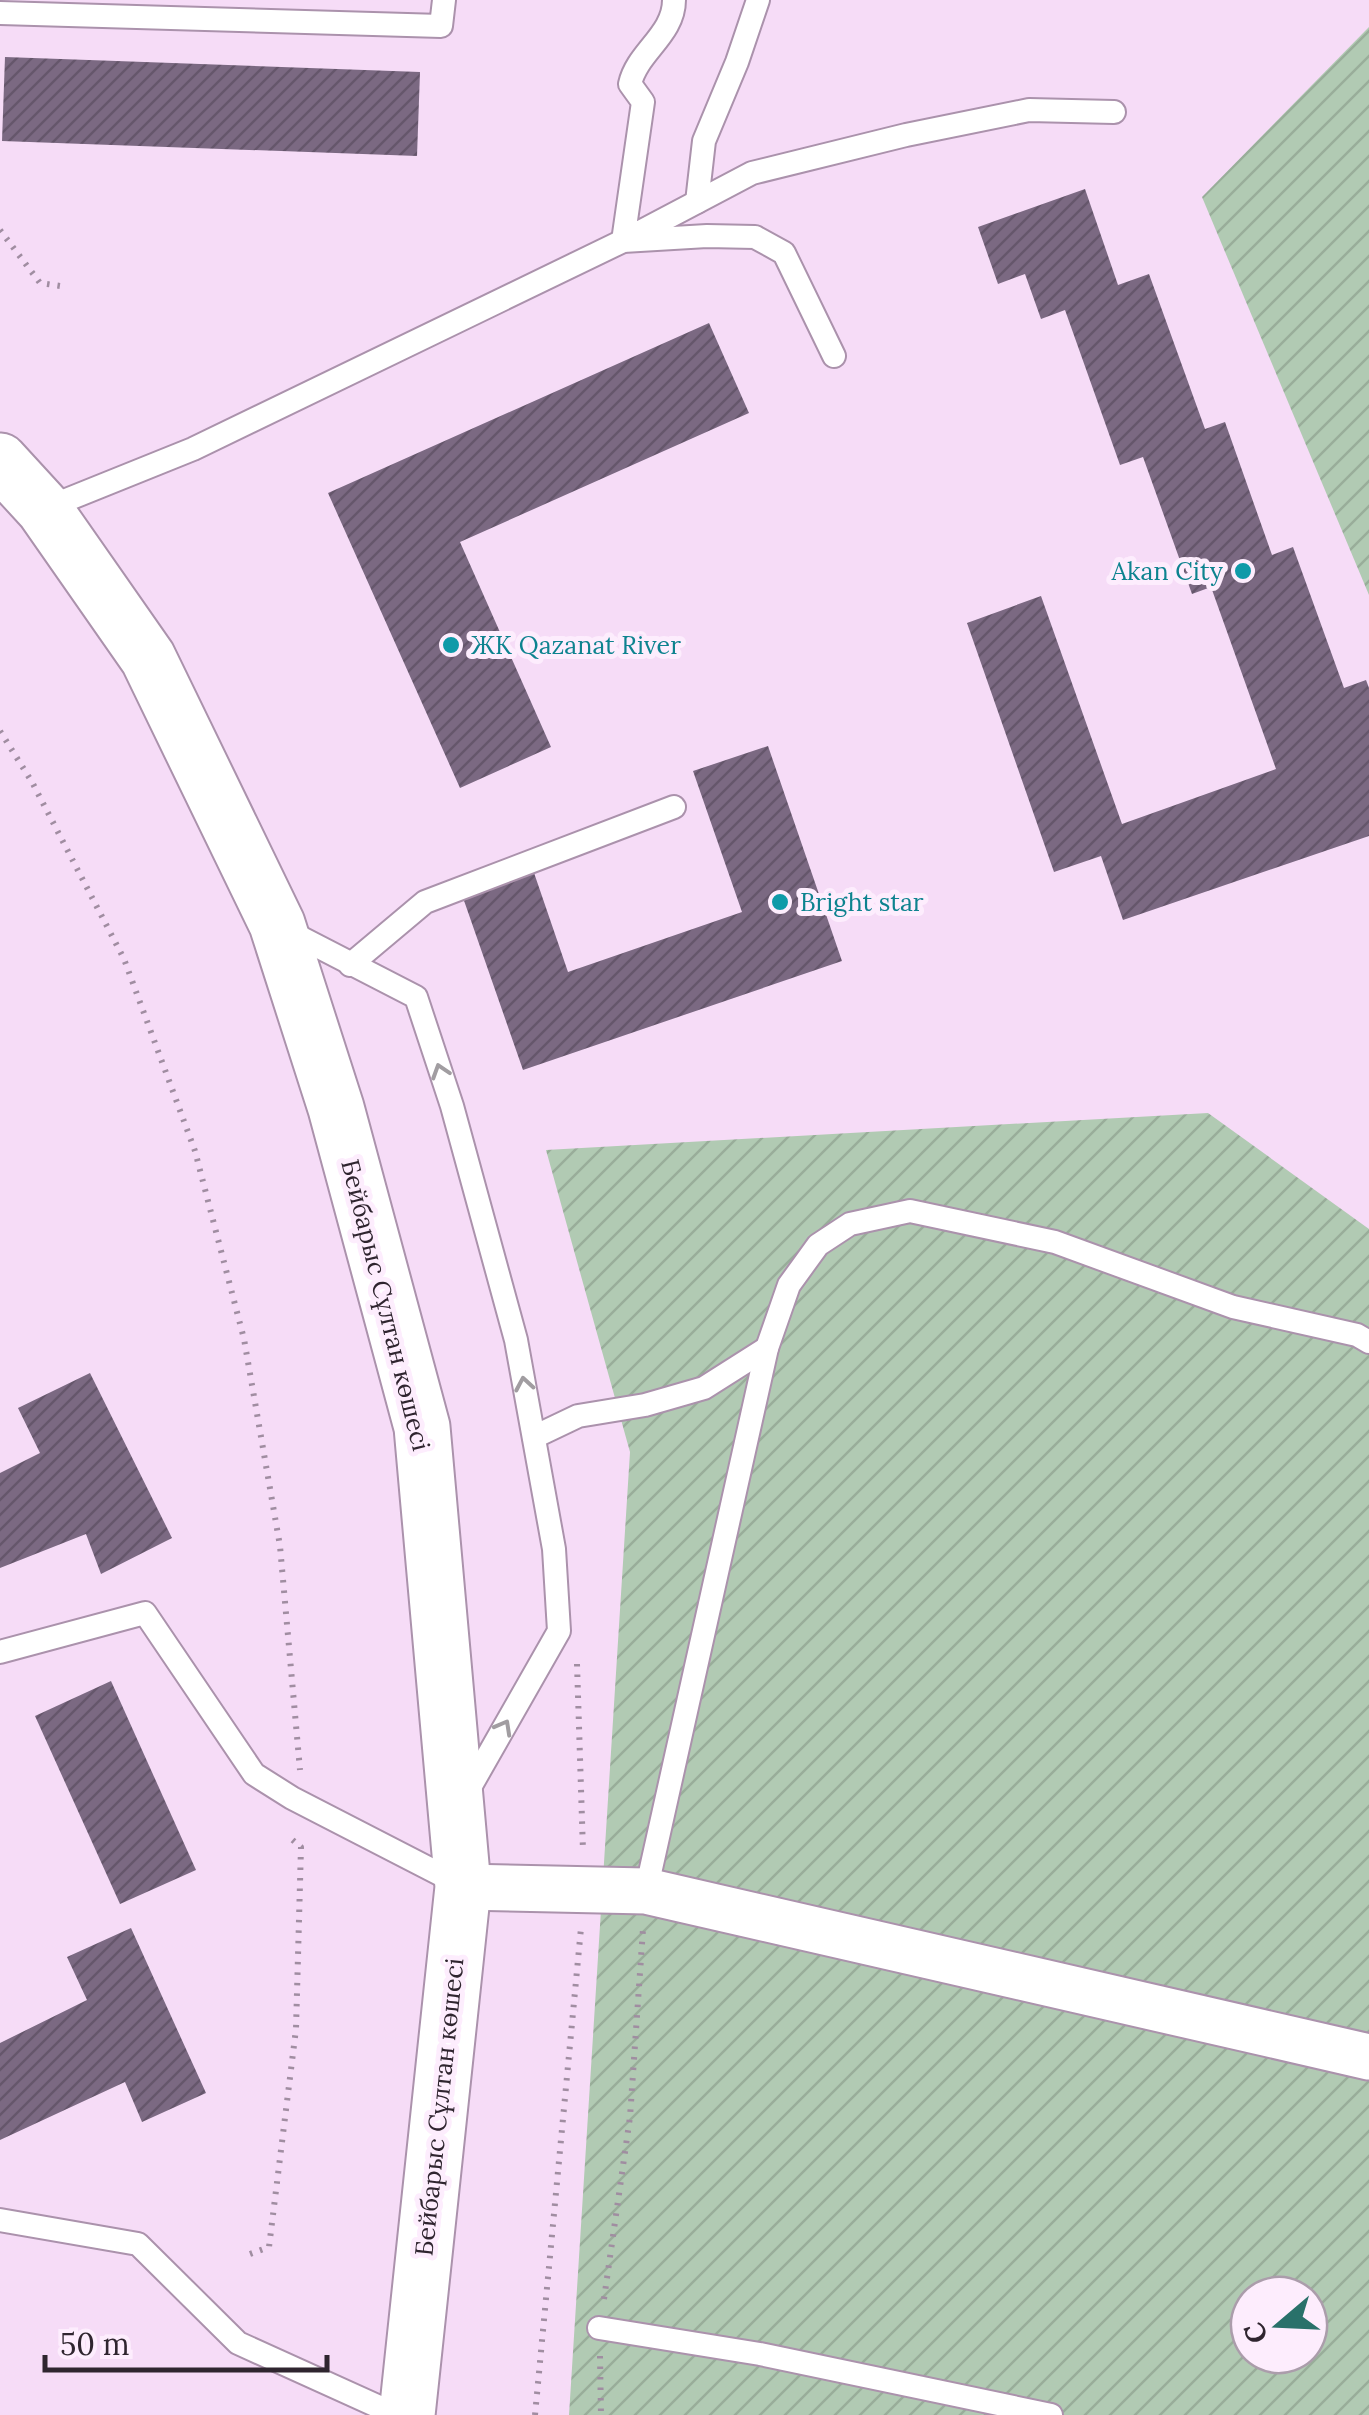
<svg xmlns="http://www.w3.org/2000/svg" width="1369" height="2415" viewBox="0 0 1369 2415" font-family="Lora,serif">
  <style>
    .garden { fill: url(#garden-furrows); fill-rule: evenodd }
    .building { fill: url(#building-hatch) }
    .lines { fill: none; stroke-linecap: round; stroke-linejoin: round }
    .lane-casing { stroke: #ab92ac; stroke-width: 26 }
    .street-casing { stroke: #ab92ac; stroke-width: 49 }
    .secondary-casing { stroke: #ab92ac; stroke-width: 59 }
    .path { stroke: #a08da1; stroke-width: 6; stroke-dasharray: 2.5 8; stroke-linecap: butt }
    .lane { stroke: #fff; stroke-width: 22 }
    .street { stroke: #fff; stroke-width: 45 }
    .secondary { stroke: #fff; stroke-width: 55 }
    .oneway { stroke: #a19da1 }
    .culture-dot { fill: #0f9aa8; stroke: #fdedfd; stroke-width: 4 }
    .labels { text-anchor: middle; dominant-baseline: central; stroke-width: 10; stroke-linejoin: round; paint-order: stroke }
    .culture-label { font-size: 25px; fill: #0d838f; stroke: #fdedfd; text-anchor: start }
    .street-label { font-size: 25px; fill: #2f252f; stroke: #fdedfd }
  </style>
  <defs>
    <pattern id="garden-furrows" width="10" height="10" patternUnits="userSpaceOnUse" patternTransform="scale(2.5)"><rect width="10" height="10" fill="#b1cab3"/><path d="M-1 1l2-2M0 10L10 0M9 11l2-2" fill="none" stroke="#99ad9a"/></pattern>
    <pattern id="building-hatch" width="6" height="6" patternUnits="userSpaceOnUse" patternTransform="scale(2.5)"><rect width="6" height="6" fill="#7b6982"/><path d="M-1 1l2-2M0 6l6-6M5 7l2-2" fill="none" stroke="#65566b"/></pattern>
  </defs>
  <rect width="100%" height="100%" fill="#f6dcf7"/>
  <g class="garden">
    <polygon points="1369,27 1369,595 1202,197"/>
    <path d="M1208 1113 1369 1229V2415H569L630 1452 546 1150ZM1249 2295H1309V2355H1249Z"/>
  </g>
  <g class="building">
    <polygon points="5,57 420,72 417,156 2,141"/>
    <polygon points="1085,189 1118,285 1149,274 1205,429 1225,422 1272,555 1293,547 1344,688 1366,680 1369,688 1369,836 1123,920 1101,856 1054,872 967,623 1041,596 1122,824 1276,769 1211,587 1192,594 1143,457 1120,465 1065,310 1041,319 1025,274 998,284 978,227"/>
    <polygon points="709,323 749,413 460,542 551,747 460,788 328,493"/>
    <polygon points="768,746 842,961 523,1070 461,892 532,867 568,972 742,912 693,771"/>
    <polygon points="90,1373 172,1538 101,1574 86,1534 0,1568 0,1473 40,1453 18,1408"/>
    <polygon points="111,1681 196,1870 120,1904 35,1716"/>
    <polygon points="131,1928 206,2093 142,2122 125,2082 0,2140 0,2043 87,2000 67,1957"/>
  </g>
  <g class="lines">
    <g class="lane-casing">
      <g id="lane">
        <path d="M674 0C674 35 637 52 630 84L643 102 623 241 752 173 906 135 1029 110 1114 112"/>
        <polyline points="0,13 441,26 444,0"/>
        <polyline points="697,202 704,141 737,62 758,0"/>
        <polyline points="44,509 193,449 623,241 707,236 755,237 784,253 834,356"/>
        <polyline points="286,930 416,997 452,1106 516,1340 554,1549 559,1631 465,1796"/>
        <polyline points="350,965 425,902 674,807"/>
        <polyline points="534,1437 578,1416 645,1405 704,1388 767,1348"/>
        <polyline points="0,1652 145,1613 254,1774 292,1798 459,1884"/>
        <polyline points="646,1891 767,1348 789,1285 818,1245 850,1224 910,1211 1055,1242 1233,1307 1357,1335 1369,1342"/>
        <polyline points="0,2220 138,2244 238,2343 397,2415"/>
        <polyline points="599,2328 760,2354 1051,2415"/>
      </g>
    </g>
    <g class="street-casing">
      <polyline id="street" points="463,1887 646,1891 1369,2057"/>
    </g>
    <g class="secondary-casing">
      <polyline id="secondary" points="0,461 44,509 148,658 277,924 336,1108 422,1427 463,1887 407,2415"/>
    </g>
    <g class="path">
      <polyline points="0,230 40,283 67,287"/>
      <polyline points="0,731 32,782 124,959 195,1151 244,1339 280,1546 300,1770"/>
      <polyline points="577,1664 583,1851"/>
      <polyline points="250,2254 269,2247 296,2029 301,1847 289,1837"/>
      <polyline points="604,2299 630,2117 643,1929"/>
      <polyline points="600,2356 601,2415"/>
      <polyline points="535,2415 581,1928"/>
    </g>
    <use href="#lane" class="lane"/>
    <use href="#street" class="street"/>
    <use href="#secondary" class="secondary"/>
  </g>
  <defs><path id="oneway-chevron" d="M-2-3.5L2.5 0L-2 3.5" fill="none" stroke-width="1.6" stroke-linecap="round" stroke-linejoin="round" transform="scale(2.5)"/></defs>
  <g class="oneway">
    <use href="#oneway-chevron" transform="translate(440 1071) rotate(-108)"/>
    <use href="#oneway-chevron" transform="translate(524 1384) rotate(-100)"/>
    <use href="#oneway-chevron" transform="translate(504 1727) rotate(-61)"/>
  </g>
  <g class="culture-dot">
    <circle cx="1243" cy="571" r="10"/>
    <circle cx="451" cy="645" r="10"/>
    <circle cx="780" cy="902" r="10"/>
  </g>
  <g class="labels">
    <g class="culture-label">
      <text x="1223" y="571" text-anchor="end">Akan City</text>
      <text x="471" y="645">ЖК Qazanat River</text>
      <text x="800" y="902">Bright star</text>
    </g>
    <g class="street-label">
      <text transform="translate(386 1305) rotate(76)">Бейбарыс Сұлтан көшесі</text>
      <text transform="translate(439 2107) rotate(-84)">Бейбарыс Сұлтан көшесі</text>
    </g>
  </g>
  <g transform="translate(1279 2325) rotate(251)"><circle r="48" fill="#fdedfd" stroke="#ab9dab" stroke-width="2.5"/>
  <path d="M0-8L18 38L0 25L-18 38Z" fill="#29716a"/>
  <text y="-15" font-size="28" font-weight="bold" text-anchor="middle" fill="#2f252f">С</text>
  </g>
  <path d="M45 2355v15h282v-15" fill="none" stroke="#2f252f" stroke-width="5"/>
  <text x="60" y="2355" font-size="30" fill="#2f252f" stroke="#fdedfd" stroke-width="8" paint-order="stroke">50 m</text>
</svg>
